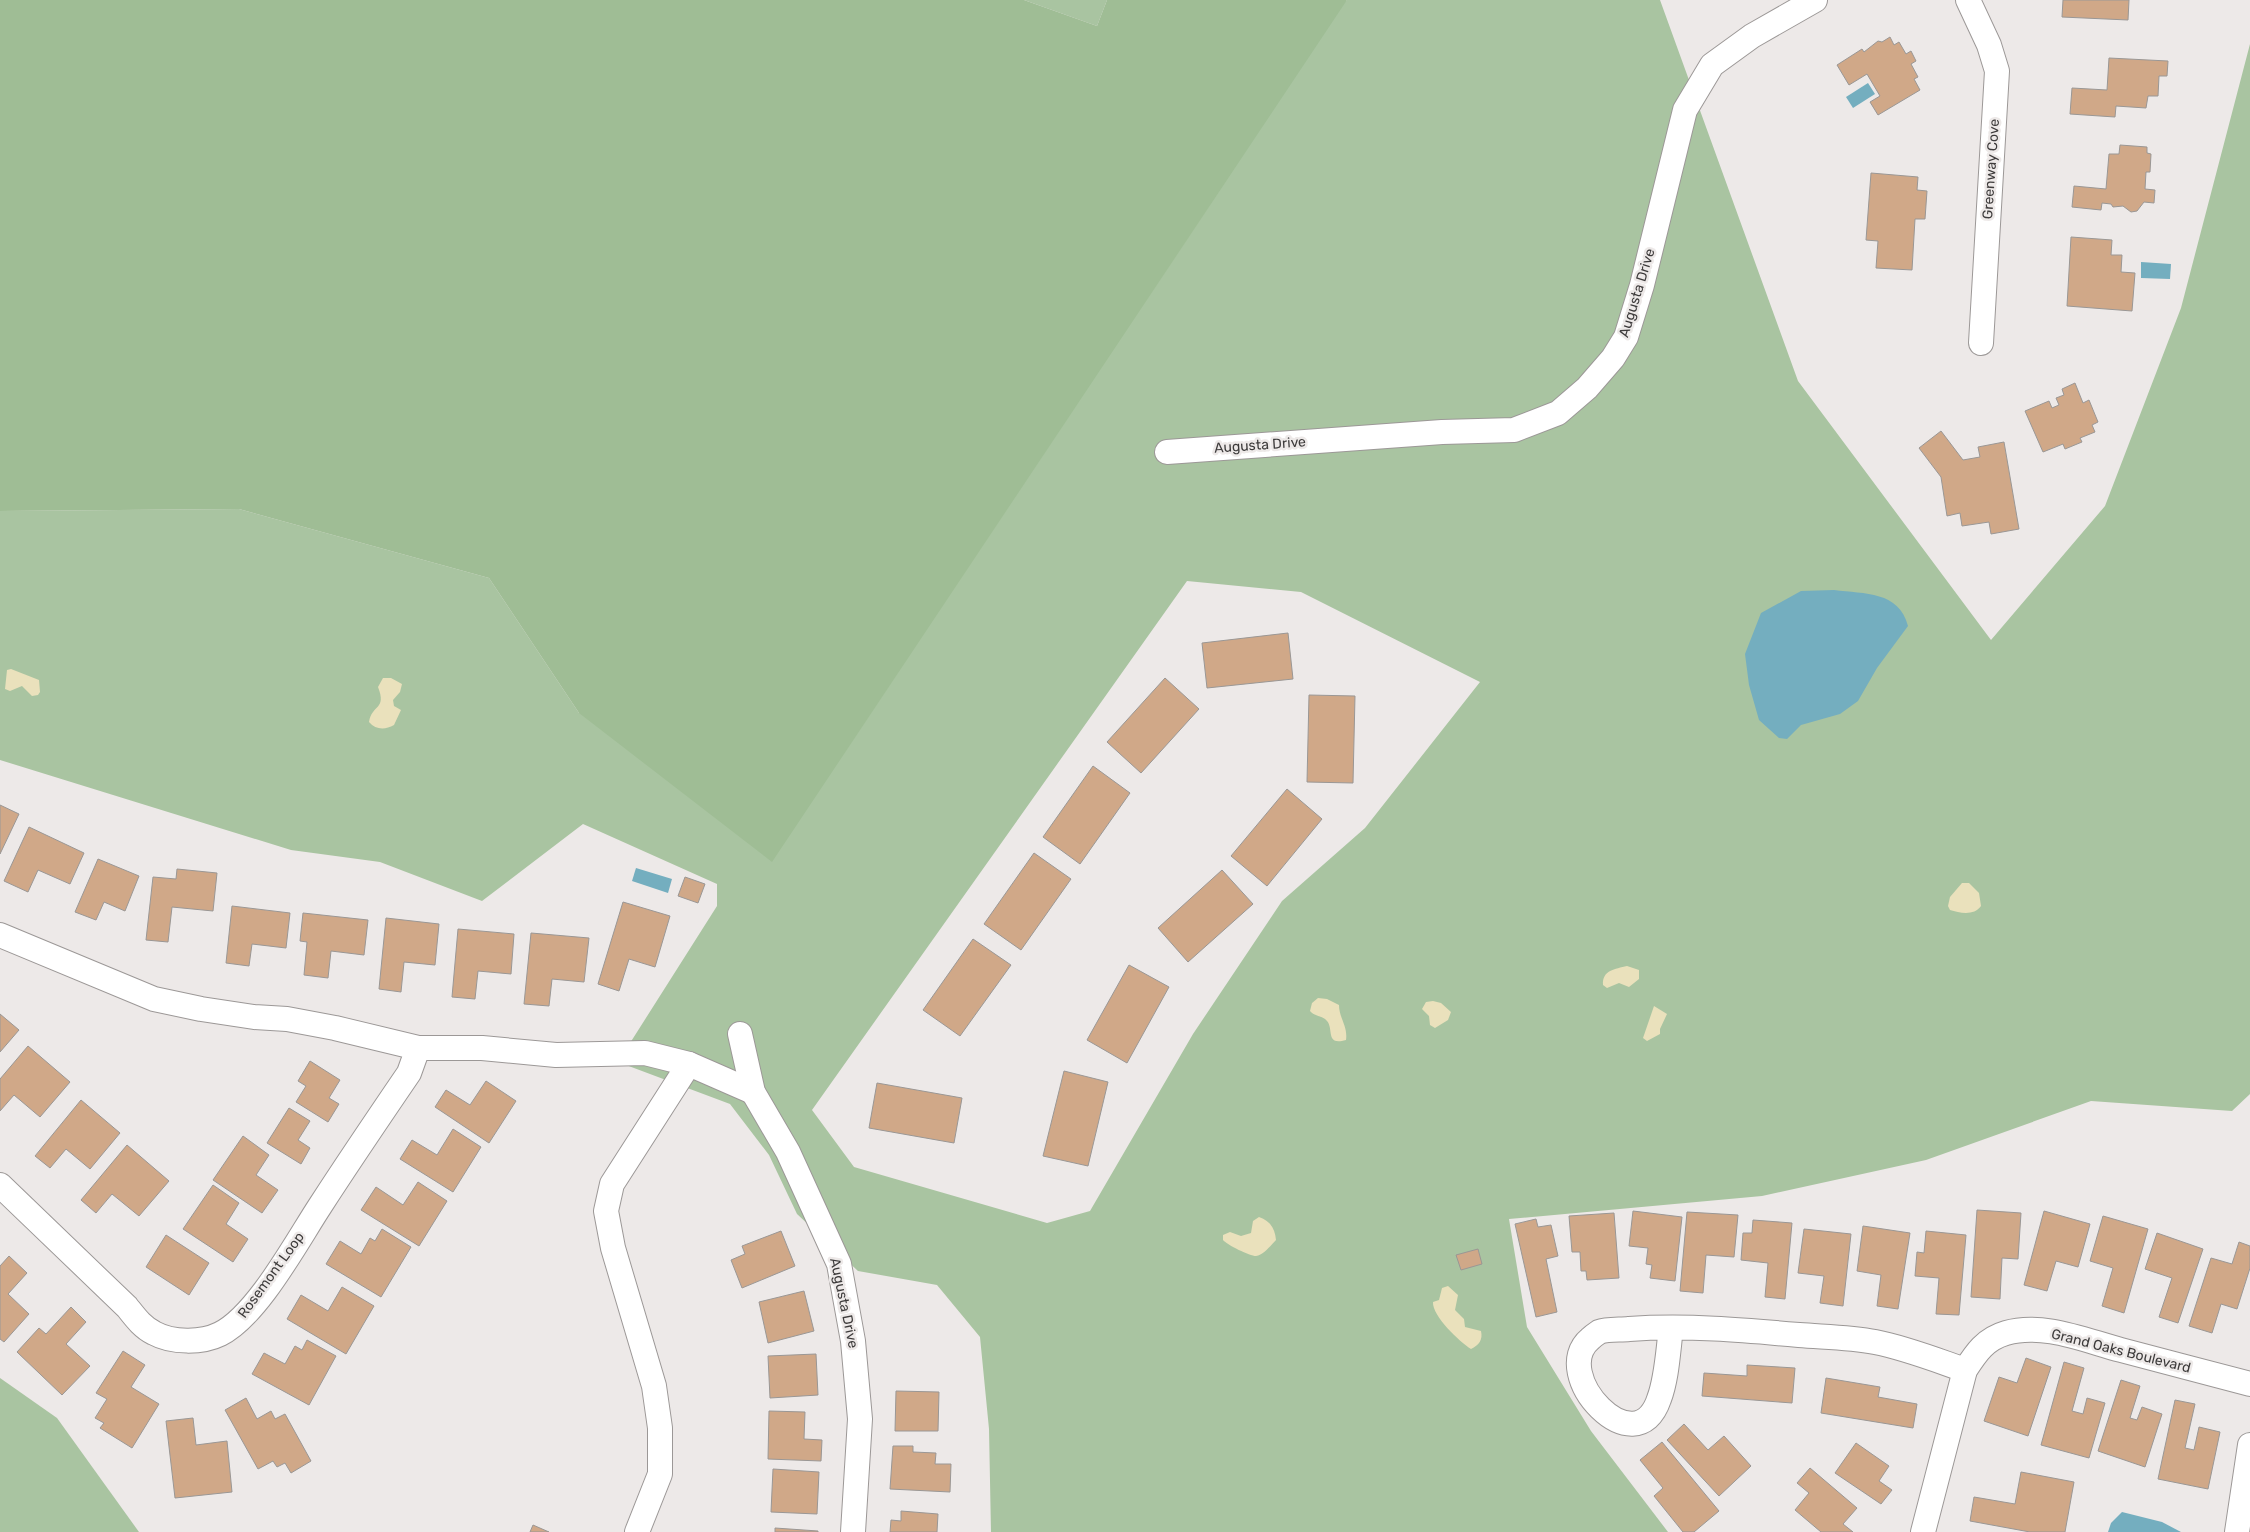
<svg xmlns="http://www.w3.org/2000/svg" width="2250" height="1532" viewBox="0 0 2250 1532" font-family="Rubik,sans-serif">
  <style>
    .green { fill: #a9c4a1; fill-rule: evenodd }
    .forest { fill: #9fbd95 }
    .sand { fill: #eae1bc }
    .water { fill: #74aebf }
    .building { fill: #d0a888; stroke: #9a9795 }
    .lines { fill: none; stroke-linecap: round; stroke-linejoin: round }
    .minor-casing { stroke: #9c9897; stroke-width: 26 }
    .minor { stroke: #fff; stroke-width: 24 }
    .labels { text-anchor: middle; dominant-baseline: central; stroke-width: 5; stroke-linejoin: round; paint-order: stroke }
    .street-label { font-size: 14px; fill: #3d3b3b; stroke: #ede9e8 }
  </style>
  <rect width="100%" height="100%" fill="#ede9e8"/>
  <g class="green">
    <polygon points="1024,0 1107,0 1097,26"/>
    <path d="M1347 0H1660L1798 381 1991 640 2105 506 2181 308 2250 44V1094L2232 1111 2091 1101 1926 1160 1762 1196 1509 1219 1527 1327 1591 1431 1668 1532H991L989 1429 980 1337 937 1285 858 1271 797 1214 769 1155 730 1104 618 1062 717 906V884L583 824 482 901 380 862 291 850 0 760V511L239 509 489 578 579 713ZM1187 581 1301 592 1480 682 1365 828 1282 901 1193 1034 1090 1211 1047 1223 854 1167 812 1110Z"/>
    <polygon points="0,1378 57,1418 139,1532 0,1532"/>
  </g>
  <polygon class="forest" points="0,0 1024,0 1097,26 1107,0 1347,0 772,862 579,713 489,578 239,509 0,511"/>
  <g class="sand">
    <polygon points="11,669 39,680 40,692 38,695 32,696 22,686 10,691 5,689 7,670"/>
    <path d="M383 678H391L402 684 400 692 393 700 394 706 401 710 394 725C385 730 376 730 369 722 372 704 387 710 378 687Z"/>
    <path d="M1962 883H1969L1979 893 1981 906C1974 916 1960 913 1950 910L1948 906 1950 897Z"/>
    <path d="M1627 966 1639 970V979L1629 987 1619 983 1607 988 1603 985C1602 970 1615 969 1627 966Z"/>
    <path d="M1318 998 1327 999 1339 1005C1339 1018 1348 1026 1346 1040 1325 1046 1334 1029 1327 1021 1322 1015 1315 1017 1310 1011L1312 1003Z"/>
    <polygon points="1433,1001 1441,1003 1451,1012 1448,1020 1435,1028 1430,1025 1429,1016 1422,1009 1426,1002"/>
    <polygon points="1654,1006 1667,1014 1660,1029 1660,1034 1647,1041 1643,1038"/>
    <path d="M1259 1217C1270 1221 1275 1228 1276 1240 1271 1245 1264 1255 1256 1256 1250 1256 1227 1245 1223 1240V1235L1230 1232 1241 1236 1251 1233 1253 1221Z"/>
    <path d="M1448 1286 1458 1295 1455 1310 1464 1319 1465 1327 1481 1331C1483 1340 1479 1345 1471 1349 1460 1342 1432 1316 1433 1302L1439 1300 1442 1288Z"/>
  </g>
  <g class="water">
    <polygon points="1868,83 1875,94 1853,108 1846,97"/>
    <polygon points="2141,262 2171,264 2170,279 2141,278"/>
    <path d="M1834 590C1865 594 1899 591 1908 626L1877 668 1858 701 1840 714 1801 725 1787 739 1779 738 1759 720 1749 685 1745 654 1761 613 1801 591Z"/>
    <polygon points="636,868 672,879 668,893 632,881"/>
    <polygon points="2122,1512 2162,1522 2181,1532 2108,1532 2111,1523"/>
  </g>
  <g class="building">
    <polygon points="2063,0 2129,0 2128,20 2062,17"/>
    <polygon points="1890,37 1894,45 1899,42 1906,54 1911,51 1916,61 1911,64 1918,77 1914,79 1920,90 1878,115 1870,102 1880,96 1867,74 1849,85 1837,65 1862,49 1864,52 1878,41 1882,42"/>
    <polygon points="2109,58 2168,61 2167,76 2159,76 2158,96 2148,96 2146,108 2116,106 2115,117 2070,114 2072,88 2107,90"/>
    <polygon points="2120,145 2147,147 2147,153 2151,154 2150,172 2146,172 2145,189 2155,190 2154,203 2144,202 2137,211 2131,212 2123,206 2113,207 2111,204 2102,203 2101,210 2072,207 2074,186 2106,189 2109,154 2119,154"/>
    <polygon points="1871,173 1918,177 1917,190 1927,191 1925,219 1915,219 1912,270 1876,268 1878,241 1866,240"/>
    <polygon points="2071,237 2112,240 2111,255 2122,255 2121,272 2135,273 2132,311 2067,306"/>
    <polygon points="2075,383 2083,403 2089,400 2098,422 2092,425 2095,432 2080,438 2082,442 2065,449 2063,444 2043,452 2025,411 2049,401 2052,408 2059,405 2056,398 2064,395 2062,389"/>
    <polygon points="1941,431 1963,460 1980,457 1978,447 2004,442 2019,529 1991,534 1989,522 1962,526 1960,513 1947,516 1941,477 1919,448"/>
    <polygon points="1288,633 1293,679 1207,688 1202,643"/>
    <polygon points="1165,678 1199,709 1141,773 1107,742"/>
    <polygon points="1309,695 1355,696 1353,783 1307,782"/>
    <polygon points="1093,766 1130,793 1080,864 1043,837"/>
    <polygon points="1287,789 1322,819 1267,886 1231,856"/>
    <polygon points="0,805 19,814 0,854"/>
    <polygon points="29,827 84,853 70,884 38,870 28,892 4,881"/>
    <polygon points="1034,853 1071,879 1021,950 984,924"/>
    <polygon points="98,859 139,876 125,911 104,902 96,920 75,912"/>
    <polygon points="177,869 217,873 213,911 172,907 168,942 146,940 153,877 176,879"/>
    <polygon points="1222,870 1253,904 1188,962 1158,928"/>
    <polygon points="685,877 705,884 698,903 678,896"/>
    <polygon points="623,902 670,916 655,967 629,959 619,991 598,984"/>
    <polygon points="232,906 290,913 286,948 252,944 249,966 226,963"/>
    <polygon points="303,913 368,920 364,955 331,951 328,978 304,975 307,942 300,941"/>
    <polygon points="386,918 439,924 435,965 404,962 401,992 379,989"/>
    <polygon points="458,929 514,934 511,974 478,971 475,999 452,997"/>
    <polygon points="531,933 589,938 584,982 552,979 549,1006 524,1004"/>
    <polygon points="973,939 1011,965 960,1036 923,1010"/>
    <polygon points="1129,965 1169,987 1127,1063 1087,1040"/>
    <polygon points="0,1014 19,1030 0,1052"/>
    <polygon points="28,1046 70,1082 40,1117 14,1095 0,1111 0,1079"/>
    <polygon points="310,1061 340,1080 329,1098 339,1104 328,1122 296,1102 306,1086 298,1081"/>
    <polygon points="1064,1071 1108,1082 1088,1166 1043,1156"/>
    <polygon points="486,1081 516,1101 489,1143 435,1107 446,1090 470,1105"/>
    <polygon points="877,1083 962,1098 954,1143 869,1128"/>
    <polygon points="81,1100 120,1133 90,1169 66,1149 50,1168 35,1156"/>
    <polygon points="289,1108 310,1121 298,1140 310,1148 301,1164 267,1143"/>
    <polygon points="453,1129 481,1147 453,1192 400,1159 412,1140 437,1155"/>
    <polygon points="243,1136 269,1155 256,1175 278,1190 262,1213 213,1180"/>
    <polygon points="127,1145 169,1181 139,1216 112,1194 96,1213 81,1200"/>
    <polygon points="418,1182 447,1201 419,1246 361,1210 376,1187 403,1205"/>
    <polygon points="213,1185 239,1203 226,1224 248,1239 233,1262 183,1229"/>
    <polygon points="1977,1210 2021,1213 2018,1259 2002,1258 2000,1299 1971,1297"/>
    <polygon points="1633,1211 1682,1217 1675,1281 1650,1278 1652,1265 1646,1264 1648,1248 1629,1246"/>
    <polygon points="2044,1211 2090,1224 2078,1267 2056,1261 2047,1291 2024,1285"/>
    <polygon points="1687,1212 1738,1215 1734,1257 1706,1255 1703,1293 1680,1291"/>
    <polygon points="1614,1213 1619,1278 1587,1280 1586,1271 1581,1271 1580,1252 1572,1252 1569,1216"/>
    <polygon points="2103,1216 2148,1229 2124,1313 2102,1306 2113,1268 2090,1261"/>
    <polygon points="1536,1219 1538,1227 1551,1225 1558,1256 1546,1259 1557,1312 1536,1317 1515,1224"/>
    <polygon points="1753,1220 1792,1223 1785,1299 1765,1297 1768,1263 1741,1260 1743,1233 1752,1233"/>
    <polygon points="1863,1226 1910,1233 1898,1309 1877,1306 1881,1275 1857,1271"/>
    <polygon points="382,1229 411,1247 381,1297 326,1264 340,1241 361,1254 370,1238 375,1241"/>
    <polygon points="1804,1229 1851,1234 1843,1306 1820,1303 1824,1276 1798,1273"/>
    <polygon points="781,1231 795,1266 742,1288 731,1260 745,1254 742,1246"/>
    <polygon points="1926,1231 1966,1235 1959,1315 1936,1314 1939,1278 1915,1276 1917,1252 1924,1253"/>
    <polygon points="2157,1233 2203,1249 2178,1323 2159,1317 2172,1278 2145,1269"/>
    <polygon points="166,1235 209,1263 189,1295 146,1267"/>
    <polygon points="2239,1242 2250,1246 2250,1268 2237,1309 2221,1304 2212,1333 2189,1326 2211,1258 2232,1264"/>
    <polygon points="1478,1249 1482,1264 1461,1270 1456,1255"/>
    <polygon points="9,1256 27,1273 8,1294 29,1314 4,1342 0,1339 0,1266"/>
    <polygon points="342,1287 374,1306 346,1354 287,1319 301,1295 328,1311"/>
    <polygon points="804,1291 814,1331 768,1343 759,1302"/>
    <polygon points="71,1307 86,1322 66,1344 90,1366 62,1395 17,1352 39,1328 46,1334"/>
    <polygon points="307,1340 336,1356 309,1405 252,1374 264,1353 285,1364 295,1346 302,1350"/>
    <polygon points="123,1351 145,1365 131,1387 159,1404 132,1448 100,1428 104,1423 95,1418 107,1399 96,1393"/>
    <polygon points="816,1354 818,1395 770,1398 768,1356"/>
    <polygon points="2026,1358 2051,1367 2028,1436 1984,1421 1999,1377 2017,1383"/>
    <polygon points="2064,1362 2084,1368 2072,1411 2083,1414 2087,1398 2105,1403 2089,1458 2041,1445"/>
    <polygon points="1747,1365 1795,1368 1792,1403 1702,1396 1704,1373 1747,1376"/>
    <polygon points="1826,1378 1880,1387 1878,1397 1917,1404 1913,1428 1821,1413"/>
    <polygon points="2121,1380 2140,1386 2130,1418 2137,1420 2142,1407 2162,1414 2145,1467 2098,1451"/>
    <polygon points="896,1391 939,1392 938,1431 895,1431"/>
    <polygon points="246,1398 257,1419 271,1411 275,1419 285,1414 311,1461 291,1473 285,1463 277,1467 273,1461 258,1469 225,1410"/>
    <polygon points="2175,1400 2195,1404 2185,1448 2194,1450 2199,1427 2220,1432 2208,1489 2158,1479"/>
    <polygon points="769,1411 805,1412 804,1439 822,1440 821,1461 768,1459"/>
    <polygon points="193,1418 196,1445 227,1441 232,1492 175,1498 166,1421"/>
    <polygon points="1684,1424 1708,1450 1724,1436 1751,1466 1719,1496 1667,1440"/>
    <polygon points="1662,1442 1719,1511 1694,1532 1683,1532 1654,1496 1663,1488 1640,1460"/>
    <polygon points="1856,1443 1889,1466 1879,1481 1892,1490 1881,1504 1835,1473"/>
    <polygon points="893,1446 913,1446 913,1452 936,1453 935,1464 951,1464 950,1492 890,1489"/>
    <polygon points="1810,1468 1857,1508 1843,1524 1853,1532 1821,1532 1795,1510 1809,1493 1797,1483"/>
    <polygon points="773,1469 819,1472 817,1514 771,1512"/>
    <polygon points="2021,1472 2074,1482 2065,1532 2030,1532 1970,1521 1974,1497 2015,1504"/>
    <polygon points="901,1511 938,1514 937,1532 890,1532 891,1520 901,1521"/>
    <polygon points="533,1525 549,1532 530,1532"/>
    <polygon points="775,1528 818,1531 818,1532 775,1532"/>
  </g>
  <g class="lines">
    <g class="minor-casing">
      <g id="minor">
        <polyline points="1968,0 1989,45 1997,71 1981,343"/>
        <polyline points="1167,452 1442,432 1514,430 1558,413 1587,388 1613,358 1626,337 1642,285 1685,110 1712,65 1752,36 1815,0"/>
        <polyline points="0,935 154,999 201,1009 254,1017 287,1019 335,1028 418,1048 482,1048 556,1055 645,1053 689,1064 753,1092"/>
        <polyline points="740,1034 753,1092 788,1152 839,1264 853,1341 860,1419 853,1532"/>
        <path d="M0 1185 127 1307C135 1317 142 1327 154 1333 172 1343 202 1343 220 1334 257 1316 297 1241 320 1206 349 1161 379 1117 409 1073L418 1048"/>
        <path d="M1671 1328C1668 1351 1667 1378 1659 1399 1636 1468 1548 1374 1590 1339 1592 1337 1596 1334 1599 1332 1607 1329 1620 1330 1629 1329 1686 1325 1743 1330 1799 1335 1824 1337 1850 1337 1875 1342 1906 1348 1936 1360 1965 1370"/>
        <polyline points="637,1532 660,1474 660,1428 654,1386 613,1248 606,1211 612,1184 689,1064"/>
        <path d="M1923 1532 1965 1370C1976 1353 1985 1339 2006 1333 2043 1322 2086 1341 2121 1350 2164 1361 2207 1373 2250 1384"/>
        <polyline points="2237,1532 2250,1445"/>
      </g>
    </g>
    <use href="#minor" class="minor"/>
  </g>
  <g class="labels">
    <g class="street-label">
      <text transform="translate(1991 169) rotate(-86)">Greenway Cove</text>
      <text transform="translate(1637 293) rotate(-73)">Augusta Drive</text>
      <text transform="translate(1260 445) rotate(-4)">Augusta Drive</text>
      <text transform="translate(271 1275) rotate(-54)">Rosemont Loop</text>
      <text transform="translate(844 1303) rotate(78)">Augusta Drive</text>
      <text transform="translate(2121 1351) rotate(14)">Grand Oaks Boulevard</text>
    </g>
  </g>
</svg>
